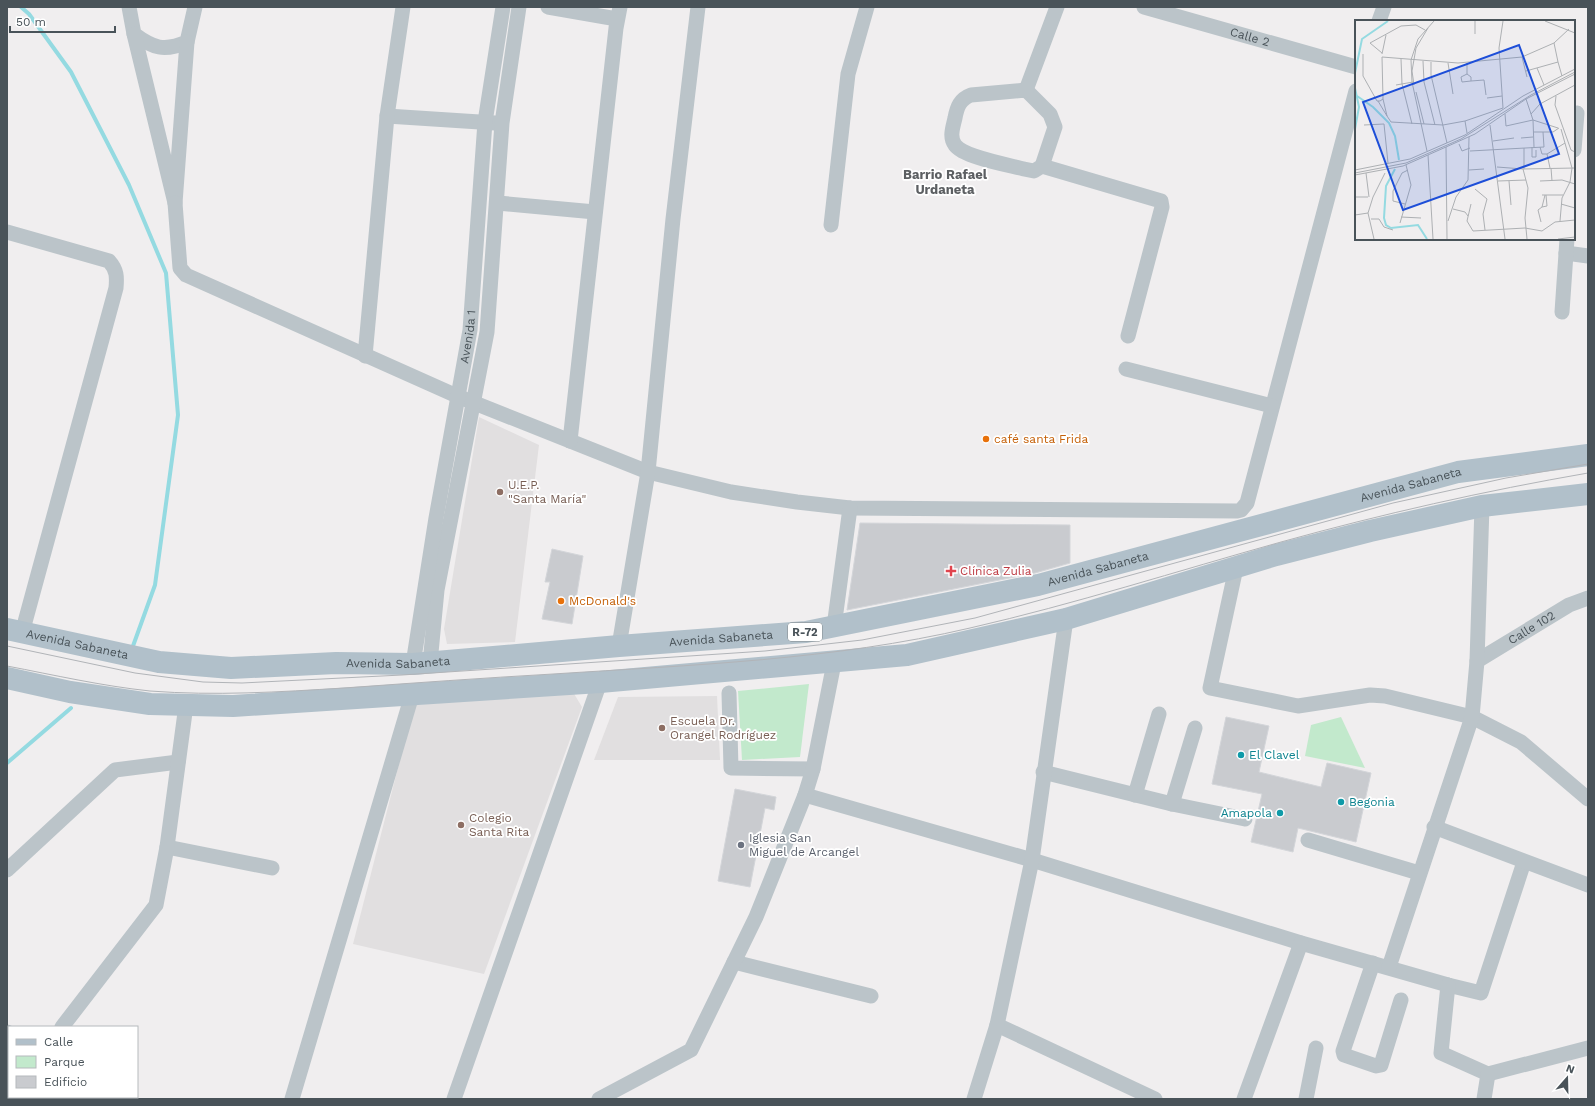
<svg xmlns="http://www.w3.org/2000/svg" width="1595" height="1106" viewBox="0 0 1595 1106" font-family="'Work Sans',sans-serif">
  <style>
    .education { fill: #e1dfe0 }
    .green { fill: #c2e9cc }
    .lines { fill: none; stroke-linecap: round; stroke-linejoin: round }
    .stream { stroke: #94dae1; stroke-width: 4 }
    .building { fill: #c9cbcf; stroke: #d3d5d9 }
    .minor { stroke: #bbc4c9; stroke-width: 15 }
    .primary { stroke: #b1c0ca; stroke-width: 22 }
    .tram { stroke: #b1b4b8; stroke-width: 1 }
    .food-dot { fill: #e8710a; stroke: #fff; stroke-width: 1.5 }
    .education-dot { fill: #8d6e63; stroke: #fff; stroke-width: 1.5 }
    .health-dot { fill: #e0444e; stroke: #fff; stroke-width: 1.5 }
    .culture-dot { fill: #0f9aa8; stroke: #fff; stroke-width: 1.5 }
    .worship-dot { fill: #6b7280; stroke: #fff; stroke-width: 1.5 }
    .labels { text-anchor: middle; dominant-baseline: central; stroke-width: 3.5; stroke-linejoin: round; paint-order: stroke }
    .shield { fill: #fff; stroke: #80878b; stroke-width: 1 }
    .shield-label { font-size: 11px; font-weight: bold; fill: #495359 }
    .street-label { font-size: 12px; fill: #495359; stroke: #fff }
    .food-label { font-size: 12px; fill: #c56008; stroke: #fff; text-anchor: start }
    .education-label { font-size: 12px; fill: #785e54; stroke: #fff; text-anchor: start }
    .health-label { font-size: 12px; fill: #be3a42; stroke: #fff; text-anchor: start }
    .culture-label { font-size: 12px; fill: #0d838f; stroke: #fff; text-anchor: start }
    .worship-label { font-size: 12px; fill: #5b616d; stroke: #fff; text-anchor: start }
    .neighbourhood-label { font-size: 13px; font-weight: bold; fill: #5c5f62; stroke: #fff }
    .inset-river { fill: none; stroke: #94dae1; stroke-width: 2 }
    .inset-road { fill: none; stroke: #adb0b3; stroke-width: 1 }
    .view { fill: #1d4ed8; fill-opacity: 0.15; stroke: #1d4ed8; stroke-width: 2 }
    .inset-edge { fill: none; stroke: #495359; stroke-width: 2 }
  </style>
  <rect width="100%" height="100%" fill="#f0eeef"/>
  <g class="education">
    <polygon points="479,417 539,445 515,642 447,644 444,629"/>
    <polygon points="573,692 582,707 484,974 353,944 414,705"/>
    <polygon points="717,696 720,760 594,760 618,697"/>
  </g>
  <g class="green">
    <polygon points="809,684 800,757 742,760 738,691"/>
    <polygon points="1341,717 1365,768 1305,756 1311,725"/>
  </g>
  <g class="lines">
    <g class="stream">
      <polyline points="21,7 29,14 71,72 129,185 166,273 178,415 155,585 133,646"/>
      <polyline points="7,763 71,708"/>
    </g>
  </g>
  <g class="building">
    <polygon points="860,523 1070,525 1070,563 1035,573 847,610"/>
    <polygon points="552,549 583,556 572,624 542,619 550,582 545,582"/>
    <polygon points="1226,717 1269,726 1259,772 1321,787 1327,763 1371,773 1356,842 1298,828 1293,852 1251,842 1262,794 1212,784"/>
    <polygon points="735,789 776,797 774,810 765,808 750,887 718,881"/>
  </g>
  <g class="lines">
    <g class="minor">
      <path d="M129 7 134 34C153 48 164 52 187 42L195 7"/>
      <polyline points="548,7 617,19"/>
      <path id="s1" d="M1144 7 1356 67"/>
      <polyline points="1379,21 1384,7"/>
      <polyline points="134,34 175,203 187,42"/>
      <path d="M1026 90 1050 114 1055 127 1042 166 1034 171 1024 169C1009 165 963 157 955 145 949 137 953 127 955 118 957 107 960 99 971 95Z"/>
      <polyline points="1026,90 1057,7"/>
      <polyline points="387,116 495,123"/>
      <polyline points="1574,150 1577,113"/>
      <polyline points="1042,166 1161,201 1162,207 1128,336"/>
      <polyline points="175,203 180,268 186,275 457,396 648,472 731,492 797,502 850,508 1237,511 1241,510 1247,503 1356,91"/>
      <polyline points="498,203 595,212"/>
      <polyline points="831,225 848,74 867,7"/>
      <path d="M7 232 109 261C117 270 117 277 116 288L22 633"/>
      <polyline points="1566,253 1588,256"/>
      <polyline points="1562,312 1567,239"/>
      <polyline points="365,356 387,116 403,7"/>
      <polyline points="1126,369 1272,406"/>
      <polyline points="570,441 616,28 620,7"/>
      <polyline points="1236,568 1210,688 1298,706 1370,695 1385,696 1472,717 1521,742 1588,799"/>
      <polyline points="834,627 850,508"/>
      <polyline points="619,646 648,472 673,219 698,7"/>
      <path id="s2" d="M1477 661 1569 605 1588 598"/>
      <polyline points="430,663 437,590 487,332 502,123 519,7"/>
      <path id="s3" d="M413 664 436 518 470 330 485 122 503 7"/>
      <polyline points="729,693 731,768 813,769"/>
      <polyline points="1043,772 1172,804 1245,819"/>
      <polyline points="805,795 1032,860 1301,943 1448,985 1481,993 1524,862"/>
      <polyline points="1135,795 1159,714"/>
      <polyline points="1172,804 1195,728"/>
      <polyline points="1434,827 1588,885"/>
      <polyline points="1308,840 1419,873"/>
      <polyline points="167,847 272,868"/>
      <polyline points="7,870 115,770 178,762"/>
      <polyline points="734,962 871,996"/>
      <polyline points="1373,963 1343,1051 1344,1055 1376,1066 1381,1065 1401,1000"/>
      <polyline points="1389,967 1472,717 1477,661 1482,506"/>
      <polyline points="1448,985 1441,1053 1488,1074 1484,1099"/>
      <polyline points="997,1025 1155,1099"/>
      <polyline points="62,1027 156,905 167,847 186,705"/>
      <polyline points="7,1032 9,1033"/>
      <polyline points="1488,1074 1588,1048"/>
      <polyline points="8,1099 10,1097"/>
      <polyline points="292,1099 412,695"/>
      <polyline points="454,1099 600,682"/>
      <polyline points="599,1099 691,1050 756,917 805,795 813,769 834,663"/>
      <polyline points="974,1099 997,1025 1032,860 1066,619"/>
      <polyline points="1244,1099 1301,943"/>
      <polyline points="1306,1099 1316,1048"/>
    </g>
    <g class="primary">
      <path id="s4" d="M7 629 159 662 231 668 336 663 413 664 619 646 806 632 1038 585 1458 472 1588 455"/>
      <polyline points="7,678 70,692 150,704 233,706 600,682 907,655 1066,619 1276,555 1370,531 1482,506 1588,494"/>
    </g>
    <g class="tram">
      <polyline points="7,646 135,673 203,682 242,683 402,675 765,651 862,640 975,618 1393,503 1506,478 1588,464"/>
      <path d="M7 666C54 675 102 686 150 691 215 696 279 692 344 688 413 683 483 678 553 674 692 665 833 660 970 628 1075 604 1177 571 1281 542 1382 514 1484 491 1588 473"/>
    </g>
  </g>
  <g class="food-dot">
    <circle cx="986" cy="439" r="4"/>
    <circle cx="561" cy="601" r="4"/>
  </g>
  <g class="education-dot">
    <circle cx="500" cy="492" r="4"/>
    <circle cx="662" cy="728" r="4"/>
    <circle cx="461" cy="825" r="4"/>
  </g>
  <path class="health-dot" d="M949 565h4v4h4v4h-4v4h-4v-4h-4v-4h4z"/>
  <g class="culture-dot">
    <circle cx="1241" cy="755" r="4"/>
    <circle cx="1341" cy="802" r="4"/>
    <circle cx="1280" cy="813" r="4"/>
  </g>
  <circle class="worship-dot" cx="741" cy="845" r="4"/>
  <g class="labels">
    <rect class="shield" x="788" y="623" width="34" height="18" rx="3"/>
    <g class="shield-label">
      <text x="805" y="632">R-72</text>
    </g>
    <g class="street-label">
      <text stroke="none"><textPath href="#s1" startOffset="110">Calle 2</textPath></text>
      <text stroke="none"><textPath href="#s3" startOffset="332">Avenida 1</textPath></text>
      <text stroke="none"><textPath href="#s4" startOffset="1427">Avenida Sabaneta</textPath></text>
      <text stroke="none"><textPath href="#s4" startOffset="1103">Avenida Sabaneta</textPath></text>
      <text stroke="none"><textPath href="#s2" startOffset="64">Calle 102</textPath></text>
      <text stroke="none"><textPath href="#s4" startOffset="719">Avenida Sabaneta</textPath></text>
      <text stroke="none"><textPath href="#s4" startOffset="72">Avenida Sabaneta</textPath></text>
      <text stroke="none"><textPath href="#s4" startOffset="395">Avenida Sabaneta</textPath></text>
    </g>
    <g class="food-label">
      <text x="994" y="439">café santa Frida</text>
      <text x="569" y="601">McDonald's</text>
    </g>
    <g class="education-label">
      <text x="508" y="485">U.E.P.<tspan x="508" dy="14">"Santa María"</tspan></text>
      <text x="670" y="721">Escuela Dr.<tspan x="670" dy="14">Orangel Rodríguez</tspan></text>
      <text x="469" y="818">Colegio<tspan x="469" dy="14">Santa Rita</tspan></text>
    </g>
    <g class="health-label">
      <text x="960" y="571">Clínica Zulia</text>
    </g>
    <g class="culture-label">
      <text x="1249" y="755">El Clavel</text>
      <text x="1349" y="802">Begonia</text>
      <text x="1272" y="813" text-anchor="end">Amapola</text>
    </g>
    <g class="worship-label">
      <text x="749" y="838">Iglesia San<tspan x="749" dy="14">Miguel de Arcangel</tspan></text>
    </g>
    <g class="neighbourhood-label">
      <text x="945" y="174">Barrio Rafael<tspan x="945" dy="15">Urdaneta</tspan></text>
    </g>
  </g>
  <g transform="translate(1355 20)">
    <rect width="220" height="220" fill="#f0eeef"/>
    <path class="inset-river" d="M0 53 7 19 33 1M0 68 4 87 0 109M2 76 18 87 34 103 40 116 44 140M40 149 31 166 29 198 31 205 36 208 63 205 72 219"/>
    <path class="inset-road" d="M120 1V14M190 1 220 13M27 33 15 23 46 6 61 5 70 10M8 34V56L22 81H25L28 79 27 37 103 43 167 37 199 23 214 9M27 34 31 15M167 37 172 57M46 39 47 64 57 104M68 41 69 62 80 105M76 42V55L92 123M203 42 207 56M93 43 98 74M182 48 189 65M171 51 203 42 199 23M112 54 106 57 107 62 116 61V57L112 54V43M116 61 129 60 131 75M41 65 58 62M59 65 57 51 61 28 73 8M61 72 69 104M201 76 200 85 216 130 220 132M132 78 147 76M171 79 178 100 179 127M23 81 32 96 28 79M150 94 151 106 178 100 203 108M176 94 185 84 220 65M32 96 36 102 88 105 110 101 148 88 144 28 148 1M110 101 112 113M9 105 29 104 33 143M135 105 150 219M178 112H198L204 108M166 118 178 117M138 121 159 118M104 124 107 131 115 128M91 127 92 219M177 127V137H181V130M185 127 187 134H192L195 148M72 131 57 62 56 40 63 19 79 1M115 131 189 127 188 112M192 134 210 123M73 135 78 219M142 147 168 149 220 148M196 148 197 161M168 149 173 168 170 198 172 219M169 149V128M0 150 55 139 110 115 168 76 220 49M114 150 129 149M0 153 51 143 106 119 176 75 220 52M11 153 14 177M0 155 48 146 91 127 120 114 171 79 220 54M143 161 171 160M154 161 156 185M185 161 207 160 220 164M120 169 132 179 128 194 130 210M187 175H208M190 175 187 187 192 186 191 175M0 177H13M50 184 38 181V171L47 153 53 150M116 184 112 201 118 211 170 208 187 211 200 202 220 200M206 184 220 188M98 189 110 192 113 196M13 193 19 219M0 195 13 193 18 177 30 153M46 197 66 198M16 199H24L29 207 38 210M93 201 101 177 113 160 114 117M205 201 207 178 215 162 217 148 206 109M186 202 183 190 187 187M45 203 56 165 51 145M203 219 220 217"/>
    <path class="view" d="M164 25 204 134 48 190 8 82Z"/>
    <rect width="220" height="220" class="inset-edge"/>
  </g>
  <rect width="1595" height="1106" fill="none" stroke="#495359" stroke-width="16"/>
  <rect x="8" y="1026" width="130" height="72" fill="#ffffff" stroke="#b6babd"/>
  <rect x="16" y="1039" width="20" height="6" fill="#b1c0ca" stroke="#b6babd"/>
  <text x="44" y="1046" font-size="12" fill="#495359">Calle</text>
  <rect x="16" y="1056" width="20" height="12" fill="#c2e9cc" stroke="#b6babd"/>
  <text x="44" y="1066" font-size="12" fill="#495359">Parque</text>
  <rect x="16" y="1076" width="20" height="12" fill="#c9cbcf" stroke="#b6babd"/>
  <text x="44" y="1086" font-size="12" fill="#495359">Edificio</text>
  <g transform="translate(1567 1078) rotate(20)" stroke="#ffffff" stroke-width="3" paint-order="stroke">
  <path d="M0-3L7 15L0 10L-7 15Z" fill="#495359"/>
  <text y="-6" font-size="11" font-weight="bold" text-anchor="middle" fill="#495359">N</text>
  </g>
  <path d="M10 26v6h105v-6" fill="none" stroke="#495359" stroke-width="2"/>
  <text x="16" y="26" font-size="12" fill="#495359" stroke="#ffffff" stroke-width="3" paint-order="stroke">50 m</text>
</svg>
